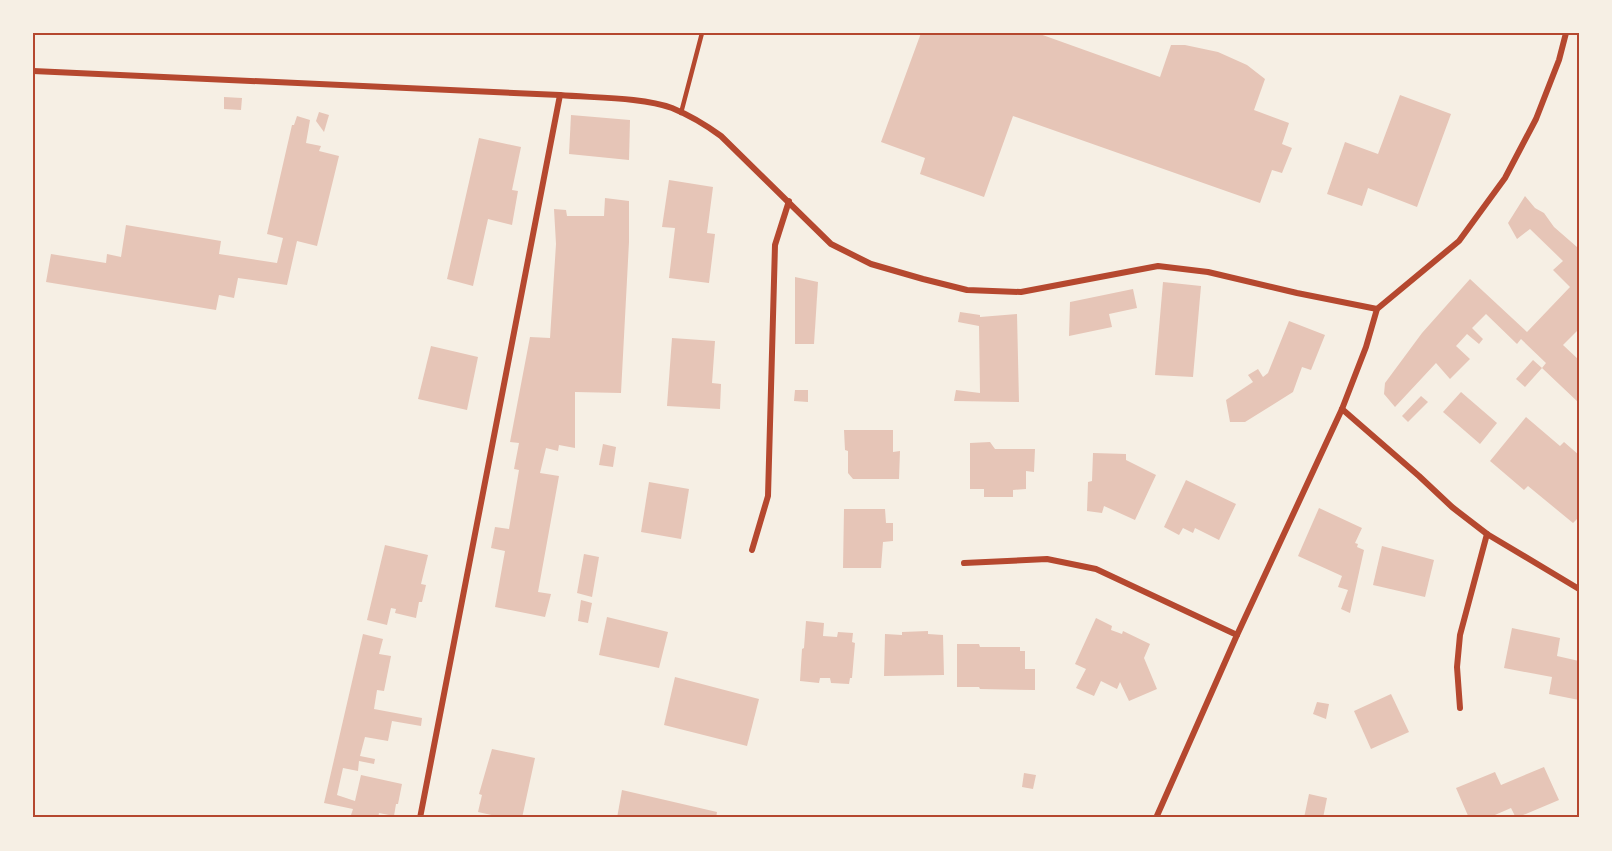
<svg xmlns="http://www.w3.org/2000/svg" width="1612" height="851" viewBox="0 0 1612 851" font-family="Overpass,sans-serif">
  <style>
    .building { fill: #e6c5b7 }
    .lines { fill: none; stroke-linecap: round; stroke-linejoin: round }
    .service { stroke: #b5482f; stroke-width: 4.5 }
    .minor { stroke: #b5482f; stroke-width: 6 }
    .neatline { fill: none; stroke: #b5482f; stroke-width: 2 }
  </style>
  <rect width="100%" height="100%" fill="#f6efe4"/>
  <g class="building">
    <polygon points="921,33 1037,33 1160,77 1171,45 1185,45 1218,52 1247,65 1265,79 1254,110 1289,123 1282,144 1292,148 1282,173 1272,170 1260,203 1013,116 984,197 920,174 925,158 881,142"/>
    <polygon points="1400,95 1451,114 1417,207 1368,188 1362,206 1327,194 1345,142 1378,154"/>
    <polygon points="224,97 242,98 241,110 224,109"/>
    <polygon points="319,112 329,115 324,132 316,121"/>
    <polygon points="571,115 630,120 629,160 569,154"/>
    <polygon points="297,116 310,120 306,143 321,146 319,151 339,156 317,246 297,241 287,285 238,278 234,298 219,295 216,310 46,282 51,254 106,263 107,254 121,257 126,225 221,241 219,254 277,263 283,238 267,234 292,125 294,125"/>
    <polygon points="479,138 521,147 512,190 518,191 512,225 488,219 473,286 447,279"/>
    <polygon points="669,180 713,187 707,233 715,234 709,283 669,278 675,228 662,227"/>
    <polygon points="1525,196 1535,208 1544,213 1554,227 1577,247 1579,245 1579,329 1563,345 1579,360 1579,403 1542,368 1546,363 1521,339 1517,344 1486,314 1472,328 1483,339 1479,344 1467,334 1456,346 1470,359 1450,379 1436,363 1395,407 1384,394 1385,383 1422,333 1470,279 1527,332 1570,287 1553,270 1563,261 1530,229 1517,239 1508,223"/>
    <polygon points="605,198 629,201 629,242 621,393 575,392 575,448 559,445 558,451 546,448 540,473 559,476 538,592 551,594 545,617 495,607 505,551 491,548 495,527 509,529 519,470 514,469 519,443 510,442 530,337 550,338 556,244 554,209 566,210 567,216 604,216"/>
    <polygon points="795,277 818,282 814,344 795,344"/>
    <polygon points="1163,282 1201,286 1193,377 1155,375"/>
    <polygon points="1133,289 1137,308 1109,314 1112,327 1069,336 1070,302"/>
    <polygon points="960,312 980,315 980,317 1017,314 1019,402 954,401 956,390 980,393 979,326 958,322"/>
    <polygon points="1289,321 1325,335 1311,370 1302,367 1293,392 1245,422 1230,422 1226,400 1253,382 1248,375 1258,369 1263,377 1268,373"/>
    <polygon points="672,338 715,341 712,383 721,384 720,409 667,406"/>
    <polygon points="431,346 478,357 467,410 418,399"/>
    <polygon points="1533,360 1542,368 1525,387 1516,379"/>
    <polygon points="795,390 808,390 808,402 794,401"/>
    <polygon points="1461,392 1497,423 1480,444 1443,412"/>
    <polygon points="1421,396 1428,402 1408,422 1402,416"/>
    <polygon points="1526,417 1560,446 1564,442 1579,455 1579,517 1573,523 1528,486 1524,490 1490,461"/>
    <polygon points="844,430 893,430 893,452 900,451 899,479 853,479 848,473 848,451 845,450"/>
    <polygon points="990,442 995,449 1035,449 1034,472 1026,471 1026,489 1013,490 1013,497 984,497 984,489 970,489 970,443"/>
    <polygon points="603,444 616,447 613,467 599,465"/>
    <polygon points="1093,453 1126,454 1126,460 1156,475 1135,520 1104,506 1102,513 1087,511 1088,482 1092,481"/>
    <polygon points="1186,480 1236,504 1219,540 1195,528 1193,533 1183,528 1179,535 1164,527"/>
    <polygon points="649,482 689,489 681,539 641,532"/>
    <polygon points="1319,508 1362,528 1355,543 1358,544 1357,547 1364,550 1350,613 1341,609 1348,590 1338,587 1342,576 1298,556"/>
    <polygon points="844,509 885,509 886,523 893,523 893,541 883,542 881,568 843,568"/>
    <polygon points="385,545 428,555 421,584 426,585 422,602 419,602 416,618 395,613 396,609 391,608 387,625 367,620"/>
    <polygon points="1382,546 1434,560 1425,597 1373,585"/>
    <polygon points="584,554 599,557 592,597 577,593"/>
    <polygon points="581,600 592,603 588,623 578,621"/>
    <polygon points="607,617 668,632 659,668 599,655"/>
    <polygon points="1096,618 1112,626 1111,630 1122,634 1123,631 1150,644 1144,658 1157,689 1129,701 1120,682 1117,689 1101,681 1094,696 1076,688 1086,669 1075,664"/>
    <polygon points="806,621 824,623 823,636 837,637 838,632 853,633 852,642 855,643 852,678 850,678 849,684 831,683 830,678 820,678 819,683 800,681 802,649 804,648"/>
    <polygon points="1512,628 1560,638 1557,656 1579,661 1579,700 1549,694 1552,677 1504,668"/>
    <polygon points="928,631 928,634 943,635 944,675 884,676 885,634 902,635 902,632"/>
    <polygon points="363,634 383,639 379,654 391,656 384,691 377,690 374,709 422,718 421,726 392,721 388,741 365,737 360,756 375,759 374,764 359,761 358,771 343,768 337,795 355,801 361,775 402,784 398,804 396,804 394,816 379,813 378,818 350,818 353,809 324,803"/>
    <polygon points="957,644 979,644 980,647 1020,647 1020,651 1025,651 1025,669 1035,669 1035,690 980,689 979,687 957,687"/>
    <polygon points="675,677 759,699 747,746 664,725"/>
    <polygon points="1391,694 1409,732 1371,749 1354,711"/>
    <polygon points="1317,702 1329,704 1326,719 1313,714"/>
    <polygon points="492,749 535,758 522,818 505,818 478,812 482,795 479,794"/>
    <polygon points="1544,767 1559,800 1516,818 1511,808 1488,818 1469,818 1456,788 1495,772 1501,785"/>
    <polygon points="1024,773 1036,775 1033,789 1022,787"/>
    <polygon points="622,790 717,812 716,818 617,818"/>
    <polygon points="1309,794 1327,798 1323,818 1304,818"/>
  </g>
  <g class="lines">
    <polyline class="service" points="681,113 702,33"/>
    <g class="minor">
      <path d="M33 71 560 95C593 98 642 97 672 108 689 115 706 125 721 136L831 244 871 264 923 279 967 290 1021 292 1158 266 1208 272 1297 293 1377 309"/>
      <polyline points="1342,409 1419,476 1452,507 1487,534 1579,589"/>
      <polyline points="752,550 768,496 775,245 789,201"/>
      <polyline points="964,563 1047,559 1096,569 1237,635"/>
      <polyline points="1460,708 1457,667 1460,635 1487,534"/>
      <polyline points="420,818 560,95"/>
      <polyline points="1156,818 1237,635 1342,409 1366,347 1377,309 1459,241 1505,178 1536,119 1559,60 1566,33"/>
    </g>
  </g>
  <rect width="1612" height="851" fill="none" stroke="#f6efe4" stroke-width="69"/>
  <rect x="34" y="34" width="1544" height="782" class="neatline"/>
</svg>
